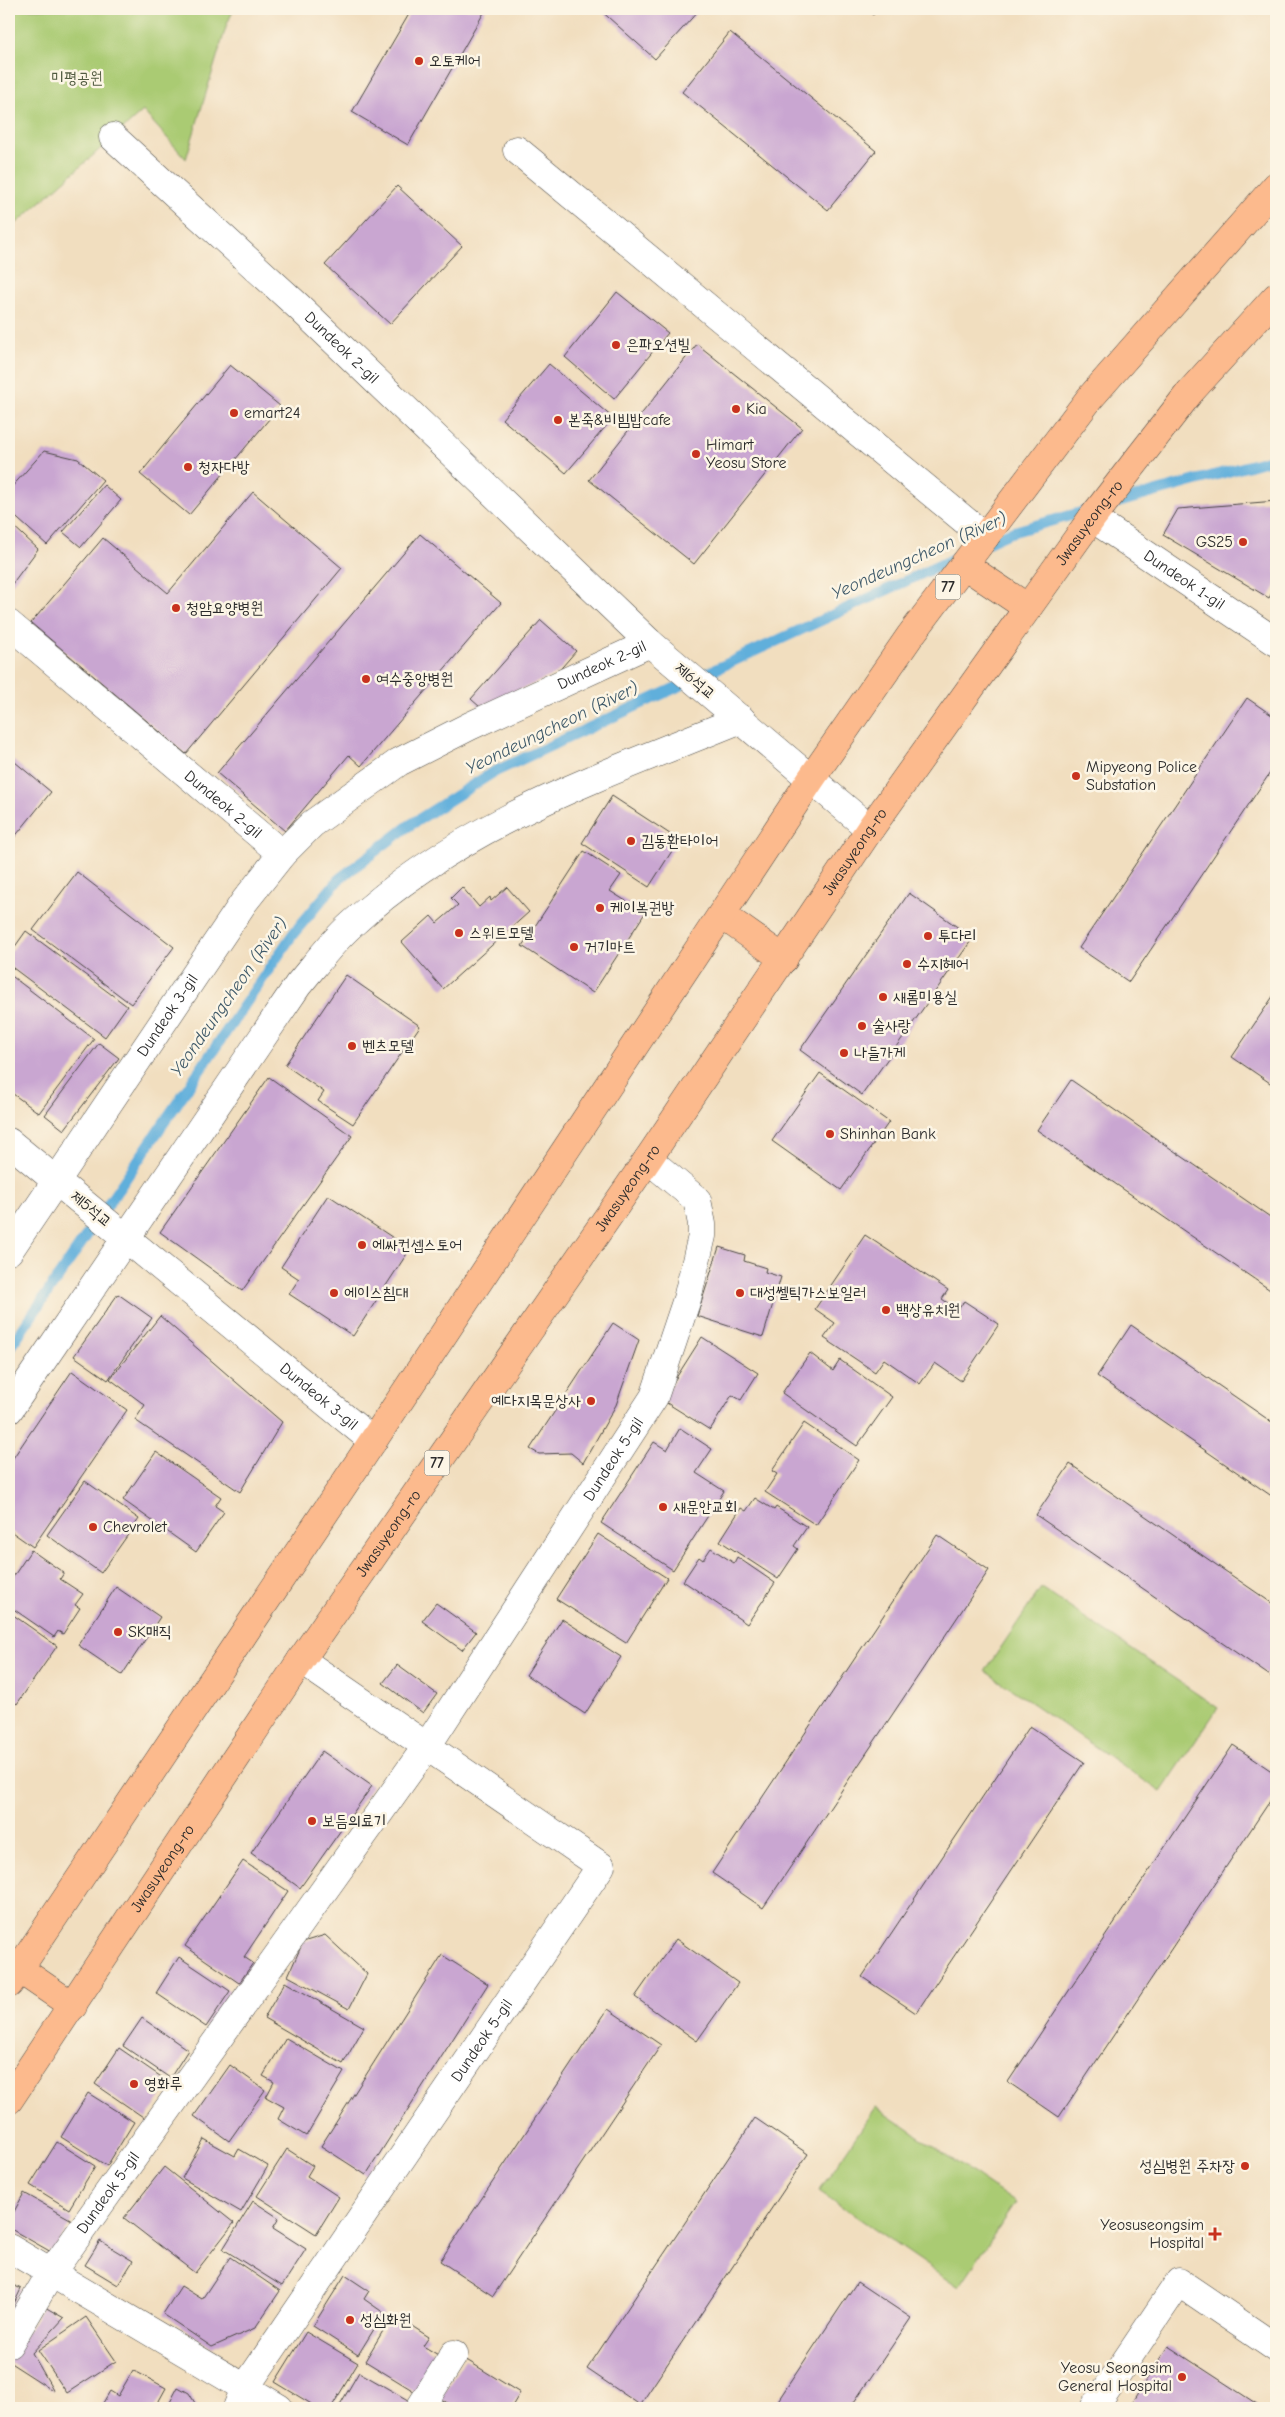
<svg xmlns="http://www.w3.org/2000/svg" width="1285" height="2417" viewBox="0 0 1285 2417" font-family="'Comic Neue','Poor Story',sans-serif">
  <style>
    .green { fill: #aacb73; stroke: #6a7b4f }
    .lines { fill: none; stroke-linecap: round; stroke-linejoin: round }
    .stream { stroke: #61afdb; stroke-width: 11 }
    .building { fill: #c9a6d1 }
    .minor-casing { stroke: #494641; stroke-width: 29 }
    .major-casing { stroke: #494641; stroke-width: 29 }
    .minor { stroke: #fff; stroke-width: 28 }
    .major { stroke: #fcba8d; stroke-width: 28 }
    .poi-dot { fill: #c8321e; stroke: #fcf5e5; stroke-width: 2 }
    .labels { text-anchor: middle; dominant-baseline: central; stroke-width: 5; stroke-linejoin: round; paint-order: stroke }
    .shield { fill: #fcf5e5; stroke: #6a6863; stroke-width: 1 }
    .shield-label { font-size: 15px; font-weight: bold; fill: #2b2b2b }
    .poi-label { font-size: 16px; fill: #2b2b2b; stroke: #fcf5e5; text-anchor: start }
    .park-label { font-size: 16px; fill: #515b41; stroke: #fcf5e5 }
    .street-label { font-size: 16px; fill: #2b2b2b; stroke: #fcf5e5 }
    .water-label { font-size: 18px; font-style: italic; fill: #3e5969; stroke: #fcf5e5 }
  </style>
  <rect width="100%" height="100%" fill="#fcf5e5"/>
  <filter id="ink" filterUnits="userSpaceOnUse"><feTurbulence type="fractalNoise" baseFrequency=".02" numOctaves="2"/><feDisplacementMap in="SourceGraphic" scale="10" xChannelSelector="R" yChannelSelector="G"/><feConvolveMatrix kernelMatrix="1 2 1 2 8 2 1 2 1" color-interpolation-filters="sRGB"/></filter>
  <filter id="wash" filterUnits="userSpaceOnUse"><feTurbulence type="fractalNoise" baseFrequency=".0096" numOctaves="4" result="noise"/><feDisplacementMap in="SourceGraphic" scale="20" xChannelSelector="R" yChannelSelector="G"/><feGaussianBlur stdDeviation="1.12" result="paint"/><feColorMatrix in="noise" values="0 0 0 0 0 0 0 0 0 0 0 0 0 0 0 0 0 1.4 0 .05"/><feComposite in="paint" operator="in"/></filter>
  <g filter="url(#wash)">
    <rect width="100%" height="100%" fill="#f1debf"/>
    <g class="green">
      <polygon points="9,9 234,9 227,24 186,159 143,111 9,230"/>
      <polygon points="1041,1588 1218,1708 1161,1792 985,1671"/>
      <polygon points="876,2107 1016,2203 959,2287 819,2191"/>
    </g>
    <g class="lines">
      <g class="stream">
        <polyline points="1109,505 1276,458"/>
        <polyline points="989,542 1009,533 1093,509"/>
        <polyline points="9,1349 293,934 339,879 407,827 492,773 964,554"/>
      </g>
    </g>
    <g id="blocks">
      <g class="building">
        <polygon points="412,9 486,9 408,145 352,112"/>
        <polygon points="599,9 700,9 655,59"/>
        <polygon points="866,9 879,9 873,15"/>
        <polygon points="730,32 876,151 828,210 682,92"/>
        <polygon points="397,186 462,246 390,324 325,265"/>
        <polygon points="617,292 668,333 614,399 565,357"/>
        <polygon points="697,344 802,428 694,564 589,480"/>
        <polygon points="549,364 613,418 566,473 502,419"/>
        <polygon points="230,365 280,406 189,515 140,474"/>
        <polygon points="44,451 78,459 103,480 47,545 9,511 9,490"/>
        <polygon points="104,485 121,500 81,547 63,532"/>
        <polygon points="253,492 342,568 186,754 31,623 103,538 168,593"/>
        <polygon points="1276,501 1276,586 1269,598 1163,535 1178,509"/>
        <polygon points="9,522 38,549 9,588"/>
        <polygon points="420,534 501,603 361,766 349,755 285,831 217,773"/>
        <polygon points="541,620 576,651 556,674 480,707 471,699"/>
        <polygon points="1247,698 1276,718 1276,764 1129,982 1079,948"/>
        <polygon points="9,757 51,792 9,844"/>
        <polygon points="612,796 679,840 649,887 582,843"/>
        <polygon points="584,851 621,875 610,891 645,913 593,993 522,946"/>
        <polygon points="77,872 174,947 131,1004 33,930"/>
        <polygon points="462,887 479,907 490,897 491,901 507,887 529,912 443,989 402,942 431,916 437,923 458,905 451,898"/>
        <polygon points="909,893 973,938 862,1095 800,1050"/>
        <polygon points="26,931 127,1006 105,1037 9,965 9,955"/>
        <polygon points="9,974 94,1039 39,1113 9,1091"/>
        <polygon points="346,975 420,1026 353,1124 318,1101 324,1092 285,1065"/>
        <polygon points="1276,992 1276,1087 1232,1057"/>
        <polygon points="99,1043 119,1058 64,1130 45,1115"/>
        <polygon points="820,1073 889,1122 841,1190 772,1141"/>
        <polygon points="269,1077 352,1136 242,1291 160,1232"/>
        <polygon points="1071,1080 1276,1221 1276,1294 1037,1130"/>
        <polygon points="328,1195 410,1249 353,1336 289,1294 299,1279 281,1267"/>
        <polygon points="865,1235 948,1290 942,1299 958,1310 964,1301 999,1324 961,1381 935,1363 920,1384 884,1359 875,1372 824,1338 835,1323 815,1309"/>
        <polygon points="719,1247 745,1255 744,1261 766,1268 765,1272 781,1277 763,1337 697,1316"/>
        <polygon points="118,1294 152,1318 108,1380 74,1356"/>
        <polygon points="160,1316 282,1422 240,1492 135,1420 145,1405 110,1379"/>
        <polygon points="613,1323 639,1340 616,1405 583,1463 571,1453 539,1454 530,1449"/>
        <polygon points="1131,1325 1276,1425 1276,1499 1097,1376"/>
        <polygon points="702,1337 758,1373 741,1400 732,1395 710,1430 662,1400"/>
        <polygon points="810,1353 833,1371 840,1360 892,1397 857,1446 782,1393"/>
        <polygon points="72,1371 127,1410 33,1547 9,1530 9,1464"/>
        <polygon points="804,1423 859,1460 816,1525 765,1492 777,1474 772,1471"/>
        <polygon points="680,1428 712,1449 696,1473 724,1491 673,1570 601,1523 654,1442 667,1450"/>
        <polygon points="156,1452 221,1497 215,1506 224,1512 196,1552 123,1500"/>
        <polygon points="1070,1464 1276,1606 1276,1680 1036,1515"/>
        <polygon points="85,1481 139,1519 101,1573 47,1535"/>
        <polygon points="755,1498 774,1510 776,1507 807,1527 794,1546 798,1549 778,1579 720,1541 741,1508 746,1511"/>
        <polygon points="598,1534 667,1578 626,1643 556,1599"/>
        <polygon points="937,1535 989,1570 763,1908 712,1873"/>
        <polygon points="711,1548 734,1563 737,1557 775,1583 747,1624 683,1581 699,1557 703,1560"/>
        <polygon points="31,1550 64,1573 60,1579 83,1594 75,1605 80,1608 63,1634 58,1631 54,1637 9,1606 9,1583"/>
        <polygon points="116,1587 160,1617 122,1675 78,1645"/>
        <polygon points="436,1603 476,1632 462,1650 422,1621"/>
        <polygon points="9,1612 57,1646 17,1704 9,1698"/>
        <polygon points="562,1619 621,1657 585,1714 526,1675"/>
        <polygon points="397,1665 437,1694 423,1713 383,1683"/>
        <polygon points="1030,1726 1084,1762 916,2013 862,1977"/>
        <polygon points="1233,1745 1276,1774 1276,1792 1059,2117 1008,2082"/>
        <polygon points="322,1751 372,1786 300,1888 251,1853"/>
        <polygon points="243,1861 288,1891 244,1957 253,1963 239,1983 185,1946"/>
        <polygon points="325,1935 367,1974 349,2009 288,1976 303,1942"/>
        <polygon points="676,1939 738,1983 697,2041 635,1997"/>
        <polygon points="442,1955 488,1984 366,2175 321,2146"/>
        <polygon points="179,1957 230,1991 206,2027 156,1993"/>
        <polygon points="285,1982 364,2027 343,2064 264,2018"/>
        <polygon points="608,2009 661,2045 493,2296 440,2261"/>
        <polygon points="142,2018 188,2050 170,2078 123,2046"/>
        <polygon points="286,2038 344,2072 306,2136 278,2119 284,2107 266,2097 274,2082 263,2076"/>
        <polygon points="119,2048 170,2083 146,2119 95,2084"/>
        <polygon points="230,2065 265,2090 229,2141 194,2116"/>
        <polygon points="88,2093 134,2122 107,2166 61,2137"/>
        <polygon points="755,2118 808,2154 640,2405 587,2369"/>
        <polygon points="204,2139 235,2156 239,2149 268,2166 241,2212 182,2178"/>
        <polygon points="57,2142 95,2166 69,2209 30,2185"/>
        <polygon points="287,2149 313,2166 307,2176 339,2197 316,2234 257,2196"/>
        <polygon points="164,2167 234,2223 195,2273 124,2218"/>
        <polygon points="24,2193 72,2220 53,2253 9,2228 9,2221"/>
        <polygon points="253,2201 279,2218 273,2228 306,2249 282,2286 223,2249"/>
        <polygon points="100,2241 133,2261 118,2285 85,2265"/>
        <polygon points="230,2257 280,2291 255,2328 212,2347 163,2314 181,2286 202,2299"/>
        <polygon points="345,2275 369,2291 364,2299 384,2313 358,2355 313,2326"/>
        <polygon points="857,2282 911,2318 850,2408 773,2408"/>
        <polygon points="9,2283 21,2289 9,2314"/>
        <polygon points="43,2306 64,2318 32,2353 54,2391 9,2362"/>
        <polygon points="393,2314 429,2337 423,2346 440,2356 417,2393 365,2361"/>
        <polygon points="86,2317 116,2361 67,2393 38,2350"/>
        <polygon points="306,2332 358,2363 331,2408 318,2408 275,2382"/>
        <polygon points="1168,2346 1263,2408 1128,2408"/>
        <polygon points="465,2359 520,2393 511,2408 455,2408 440,2399"/>
        <polygon points="133,2370 166,2388 155,2408 100,2408 110,2391 118,2396"/>
        <polygon points="359,2372 413,2403 410,2408 338,2408"/>
        <polygon points="178,2387 189,2393 198,2408 167,2408"/>
      </g>
    </g>
  </g>
  <g filter="url(#ink)">
    <use href="#blocks" fill-opacity="0" stroke="#494641" stroke-width="1"/>
    <g class="lines">
      <g class="minor-casing">
        <g id="minor">
          <path id="s1" d="M113 137 299 307 650 643 870 829"/>
          <polyline points="517,150 985,537"/>
          <path id="s2" d="M1092 518 1276 642"/>
          <path id="s3" d="M9 624 282 854 312 824 399 762 470 726 650 643"/>
          <path id="s4" d="M9 1142 373 1441"/>
          <path id="s5" d="M9 1251 244 902 282 854"/>
          <path d="M9 1410 298 985C315 965 331 943 351 925 463 822 602 776 741 719"/>
          <polyline points="9,2248 279,2408"/>
          <path id="s6" d="M9 2344 51 2273 427 1746 654 1397 687 1299 702 1236V1224L697 1200 648 1159"/>
          <path id="s7" d="M237 2408 245 2388 601 1866 301 1660"/>
          <polyline points="420,2408 454,2354"/>
          <polyline points="1094,2408 1179,2282 1276,2348"/>
        </g>
      </g>
      <g class="major-casing">
        <g id="major">
          <polyline points="964,565 1028,608"/>
          <polyline points="722,915 784,959"/>
          <polyline points="19,1969 73,2006"/>
          <polyline points="9,1984 373,1441 811,779 910,636 1090,398 1276,186"/>
          <path id="s8" d="M9 2100 301 1660 648 1159 870 829 1092 518 1190 392 1276 297"/>
        </g>
      </g>
      <use href="#minor" class="minor"/>
      <use href="#major" class="major"/>
    </g>
  </g>
  <g class="poi-dot">
    <circle cx="419" cy="61" r="5"/>
    <circle cx="616" cy="345" r="5"/>
    <circle cx="736" cy="409" r="5"/>
    <circle cx="234" cy="413" r="5"/>
    <circle cx="558" cy="420" r="5"/>
    <circle cx="696" cy="454" r="5"/>
    <circle cx="188" cy="467" r="5"/>
    <circle cx="1243" cy="542" r="5"/>
    <circle cx="176" cy="608" r="5"/>
    <circle cx="366" cy="679" r="5"/>
    <circle cx="1076" cy="776" r="5"/>
    <circle cx="631" cy="841" r="5"/>
    <circle cx="600" cy="908" r="5"/>
    <circle cx="459" cy="933" r="5"/>
    <circle cx="928" cy="936" r="5"/>
    <circle cx="574" cy="947" r="5"/>
    <circle cx="907" cy="964" r="5"/>
    <circle cx="883" cy="997" r="5"/>
    <circle cx="862" cy="1026" r="5"/>
    <circle cx="352" cy="1046" r="5"/>
    <circle cx="844" cy="1053" r="5"/>
    <circle cx="830" cy="1134" r="5"/>
    <circle cx="362" cy="1245" r="5"/>
    <circle cx="334" cy="1293" r="5"/>
    <circle cx="740" cy="1293" r="5"/>
    <circle cx="886" cy="1310" r="5"/>
    <circle cx="591" cy="1401" r="5"/>
    <circle cx="663" cy="1507" r="5"/>
    <circle cx="93" cy="1527" r="5"/>
    <circle cx="118" cy="1632" r="5"/>
    <circle cx="312" cy="1821" r="5"/>
    <circle cx="134" cy="2084" r="5"/>
    <circle cx="1245" cy="2166" r="5"/>
    <path d="M1212.5 2226.5h5v5h5v5h-5v5h-5v-5h-5v-5h5z"/>
    <circle cx="350" cy="2320" r="5"/>
    <circle cx="1182" cy="2377" r="5"/>
  </g>
  <g class="labels">
    <g class="shield">
      <rect x="935.5" y="574.5" width="25" height="25" rx="4"/>
      <rect x="424.5" y="1450.5" width="25" height="25" rx="4"/>
    </g>
    <g class="shield-label">
      <text x="948" y="587">77</text>
      <text x="437" y="1463">77</text>
    </g>
    <g class="poi-label">
      <text x="429" y="61">오토케어</text>
      <text x="626" y="345">은파오션빌</text>
      <text x="746" y="409">Kia</text>
      <text x="244" y="413">emart24</text>
      <text x="568" y="420">본죽&amp;비빔밥cafe</text>
      <text x="706" y="445">Himart<tspan x="706" dy="18">Yeosu Store</tspan></text>
      <text x="198" y="467">청자다방</text>
      <text x="1233" y="542" text-anchor="end">GS25</text>
      <text x="186" y="608">청암요양병원</text>
      <text x="376" y="679">여수중앙병원</text>
      <text x="1086" y="767">Mipyeong Police<tspan x="1086" dy="18">Substation</tspan></text>
      <text x="641" y="841">김동환타이어</text>
      <text x="610" y="908">케이복권방</text>
      <text x="469" y="933">스위트모텔</text>
      <text x="938" y="936">투다리</text>
      <text x="584" y="947">거기마트</text>
      <text x="917" y="964">수지헤어</text>
      <text x="893" y="997">새롬미용실</text>
      <text x="872" y="1026">술사랑</text>
      <text x="362" y="1046">벤츠모텔</text>
      <text x="854" y="1053">나들가게</text>
      <text x="840" y="1134">Shinhan Bank</text>
      <text x="372" y="1245">에싸컨셉스토어</text>
      <text x="344" y="1293">에이스침대</text>
      <text x="750" y="1293">대성쎌틱가스보일러</text>
      <text x="896" y="1310">백상유치원</text>
      <text x="581" y="1401" text-anchor="end">예다지목문상사</text>
      <text x="673" y="1507">새문안교회</text>
      <text x="103" y="1527">Chevrolet</text>
      <text x="128" y="1632">SK매직</text>
      <text x="322" y="1821">보듬의료기</text>
      <text x="144" y="2084">영화루</text>
      <text x="1235" y="2166" text-anchor="end">성심병원 주차장</text>
      <text x="1204" y="2225" text-anchor="end">Yeosuseongsim<tspan x="1204" dy="18">Hospital</tspan></text>
      <text x="360" y="2320">성심화원</text>
      <text x="1172" y="2368" text-anchor="end">Yeosu Seongsim<tspan x="1172" dy="18">General Hospital</tspan></text>
    </g>
    <g class="park-label">
      <text x="77" y="78">미평공원</text>
    </g>
    <g class="street-label">
      <text stroke="none"><textPath href="#s1" startOffset="311">Dundeok 2-gil</textPath></text>
      <text stroke="none"><textPath href="#s8" startOffset="1912">Jwasuyeong-ro</textPath></text>
      <text stroke="none"><textPath href="#s2" startOffset="111">Dundeok 1-gil</textPath></text>
      <text stroke="none"><textPath href="#s3" startOffset="731">Dundeok 2-gil</textPath></text>
      <text transform="translate(695 681) rotate(40)">제6석교</text>
      <text stroke="none"><textPath href="#s3" startOffset="280">Dundeok 2-gil</textPath></text>
      <text stroke="none"><textPath href="#s8" startOffset="1508">Jwasuyeong-ro</textPath></text>
      <text stroke="none"><textPath href="#s5" startOffset="284">Dundeok 3-gil</textPath></text>
      <text stroke="none"><textPath href="#s8" startOffset="1102">Jwasuyeong-ro</textPath></text>
      <text transform="translate(91 1209) rotate(39)">제5석교</text>
      <text stroke="none"><textPath href="#s4" startOffset="401">Dundeok 3-gil</textPath></text>
      <text stroke="none"><textPath href="#s6" startOffset="1072">Dundeok 5-gil</textPath></text>
      <text stroke="none"><textPath href="#s8" startOffset="682">Jwasuyeong-ro</textPath></text>
      <text stroke="none"><textPath href="#s8" startOffset="278">Jwasuyeong-ro</textPath></text>
      <text stroke="none"><textPath href="#s7" startOffset="442">Dundeok 5-gil</textPath></text>
      <text stroke="none"><textPath href="#s6" startOffset="181">Dundeok 5-gil</textPath></text>
    </g>
    <g class="water-label">
      <text transform="translate(919 556) rotate(-24)">Yeondeungcheon (River)</text>
      <text transform="translate(552 728) rotate(-26)">Yeondeungcheon (River)</text>
      <text transform="translate(229 997) rotate(-55)">Yeondeungcheon (River)</text>
    </g>
  </g>
  <rect width="1285" height="2417" fill="none" stroke="#fcf5e5" stroke-width="30"/>
</svg>
